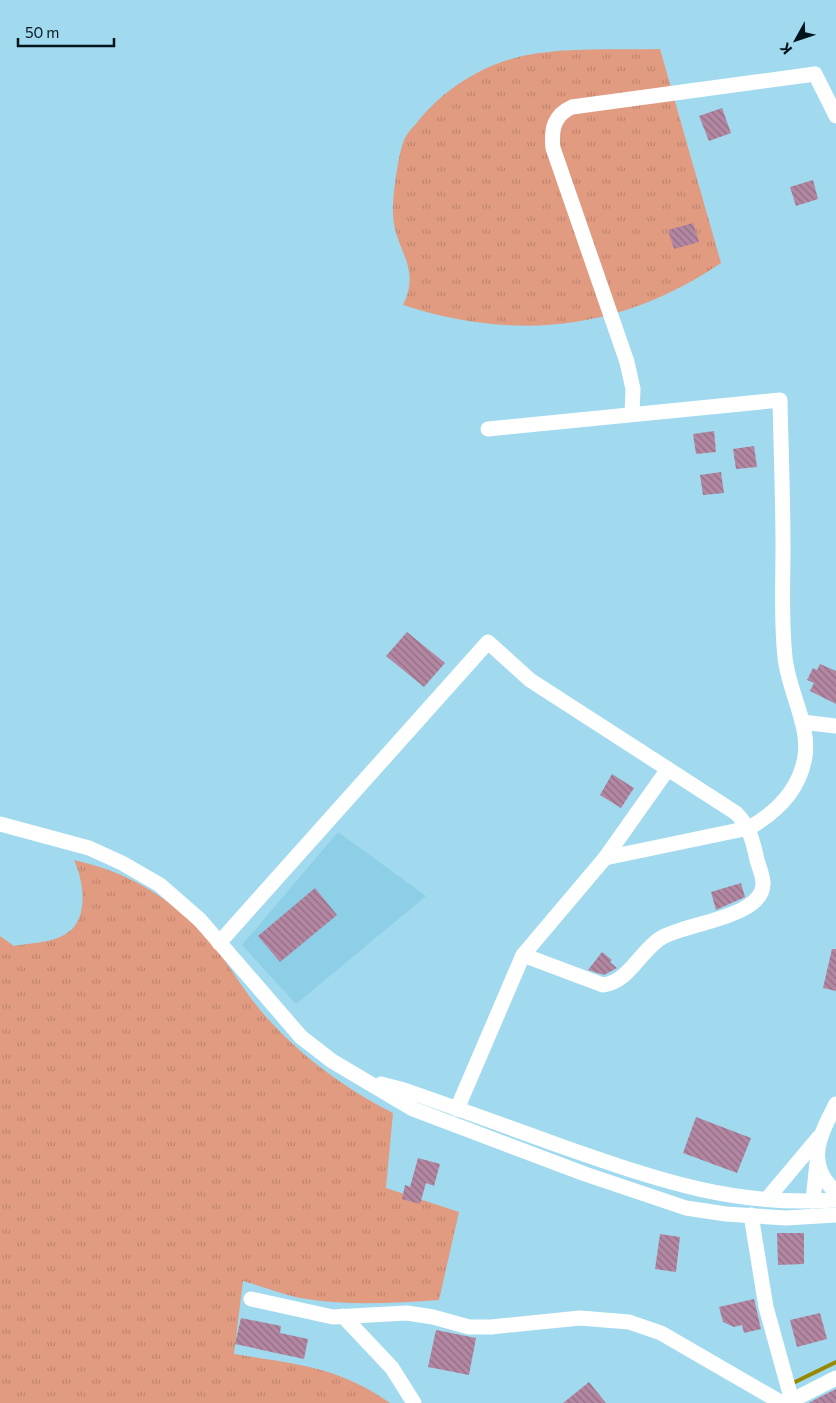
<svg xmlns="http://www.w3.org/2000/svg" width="836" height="1403" viewBox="0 0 836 1403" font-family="Commissioner,sans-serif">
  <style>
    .built { fill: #8ccfe6 }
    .grass { fill: url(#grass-tufts) }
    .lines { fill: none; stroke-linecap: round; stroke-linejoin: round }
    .stream { stroke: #978800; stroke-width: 4 }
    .building { fill: url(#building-back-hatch) }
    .minor { stroke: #fff; stroke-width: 15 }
  </style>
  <defs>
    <pattern id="grass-tufts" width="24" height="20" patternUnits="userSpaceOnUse" patternTransform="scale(1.25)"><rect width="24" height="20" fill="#e19b81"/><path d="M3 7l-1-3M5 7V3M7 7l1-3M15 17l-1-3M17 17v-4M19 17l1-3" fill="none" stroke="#bf856f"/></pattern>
    <pattern id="building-back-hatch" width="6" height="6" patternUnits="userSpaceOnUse" patternTransform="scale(1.25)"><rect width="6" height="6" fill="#b387a2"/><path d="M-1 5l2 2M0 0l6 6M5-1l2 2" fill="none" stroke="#8f6d83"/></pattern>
  </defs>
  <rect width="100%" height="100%" fill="#a1daef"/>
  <polygon class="built" points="338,832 426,896 296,1004 242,945"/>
  <g class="grass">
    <path d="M660 49 721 263C622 330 517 342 403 305 422 266 394 250 393 214 392 200 398 156 403 143 405 136 411 129 416 124 443 89 483 64 527 55 569 47 616 50 660 49Z"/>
    <path d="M74 860C133 873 178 902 216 949 232 969 244 991 261 1011 298 1054 342 1087 393 1113L386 1188 459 1212 439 1300C396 1303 350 1306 307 1299 285 1296 265 1287 243 1281L234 1354C295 1364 338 1366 390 1403H0V936L14 946C29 943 50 943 64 935 90 922 84 881 74 860Z"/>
  </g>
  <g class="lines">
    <polyline class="stream" points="791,1384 836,1362"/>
  </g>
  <g class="building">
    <polygon points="722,108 731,133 709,141 699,116"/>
    <polygon points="813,180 818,199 796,206 790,187"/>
    <polygon points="693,223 699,242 674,249 668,230"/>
    <polygon points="714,431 716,452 696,454 693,434"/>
    <polygon points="754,446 757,467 736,469 733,449"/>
    <polygon points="721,472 724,493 703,495 700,475"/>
    <polygon points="407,632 445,663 424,687 386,656"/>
    <polygon points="820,664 836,671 836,704 810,691 814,683 807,680 813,668 817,670"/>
    <polygon points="612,774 634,788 621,808 600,795"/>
    <polygon points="741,883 745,897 716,910 711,892"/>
    <polygon points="315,888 337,915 280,962 258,936"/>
    <polygon points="832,949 836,949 836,991 823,988"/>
    <polygon points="602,952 612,960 610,962 617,968 604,975 588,970"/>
    <polygon points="696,1117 751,1138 737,1173 683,1153"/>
    <polygon points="418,1158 440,1164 434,1186 426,1183 420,1204 402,1199 405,1185 410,1187"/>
    <polygon points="777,1233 804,1233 804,1264 778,1265"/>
    <polygon points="660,1234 680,1237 676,1272 655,1269"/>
    <polygon points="754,1299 761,1329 744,1333 742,1325 734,1327 723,1322 719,1307"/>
    <polygon points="820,1313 827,1339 797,1347 790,1320"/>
    <polygon points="241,1318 281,1326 280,1333 308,1339 304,1359 235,1344"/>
    <polygon points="436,1330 476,1338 469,1375 428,1367"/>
    <polygon points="589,1382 606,1403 563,1403"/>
    <polygon points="836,1389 836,1403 809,1403 814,1400"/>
  </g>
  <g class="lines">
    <g class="minor">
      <path d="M632 414 633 389 627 362 553 148C551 129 554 115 572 107L815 74 836 116"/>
      <path d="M488 429 780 400C781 449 783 498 783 547 783 584 781 621 785 657 788 690 810 725 805 756 800 790 777 812 749 828L605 858"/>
      <polyline points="802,722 836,726"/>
      <polyline points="0,824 89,848 122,863 160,885 200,920 301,1037 332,1061 413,1109 585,1174 686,1208 726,1214 786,1218 836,1215"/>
      <path d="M219 943 488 642 530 680 736 813C750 827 753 842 757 860 759 867 763 876 763 883 764 918 684 923 661 938 641 950 628 983 603 985L523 955"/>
      <path d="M381 1084 404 1090C459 1109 514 1129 569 1149 661 1181 736 1207 836 1200"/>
      <path d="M836 1104C820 1135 804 1164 836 1192"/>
      <polyline points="457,1109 523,955 605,858 668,769"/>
      <polyline points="767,1199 819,1137"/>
      <polyline points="813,1201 817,1162"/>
      <polyline points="751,1215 766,1307 792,1401"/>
      <polyline points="251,1299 333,1317 407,1313 433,1317 469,1327 491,1327 580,1318 629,1322 661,1333 782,1403"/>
      <polyline points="343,1316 392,1368 414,1403"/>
      <polyline points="787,1403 836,1378"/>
    </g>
  </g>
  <g transform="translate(796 40) rotate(230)" stroke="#a1daef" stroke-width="4" paint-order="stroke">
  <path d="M0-4L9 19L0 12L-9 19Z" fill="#00141b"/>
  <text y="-8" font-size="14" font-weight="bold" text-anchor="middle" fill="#00141b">K</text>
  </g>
  <path d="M18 38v8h96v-8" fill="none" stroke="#00141b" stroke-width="2.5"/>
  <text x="25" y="38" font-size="15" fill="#00141b" stroke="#a1daef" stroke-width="4" paint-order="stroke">50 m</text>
</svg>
